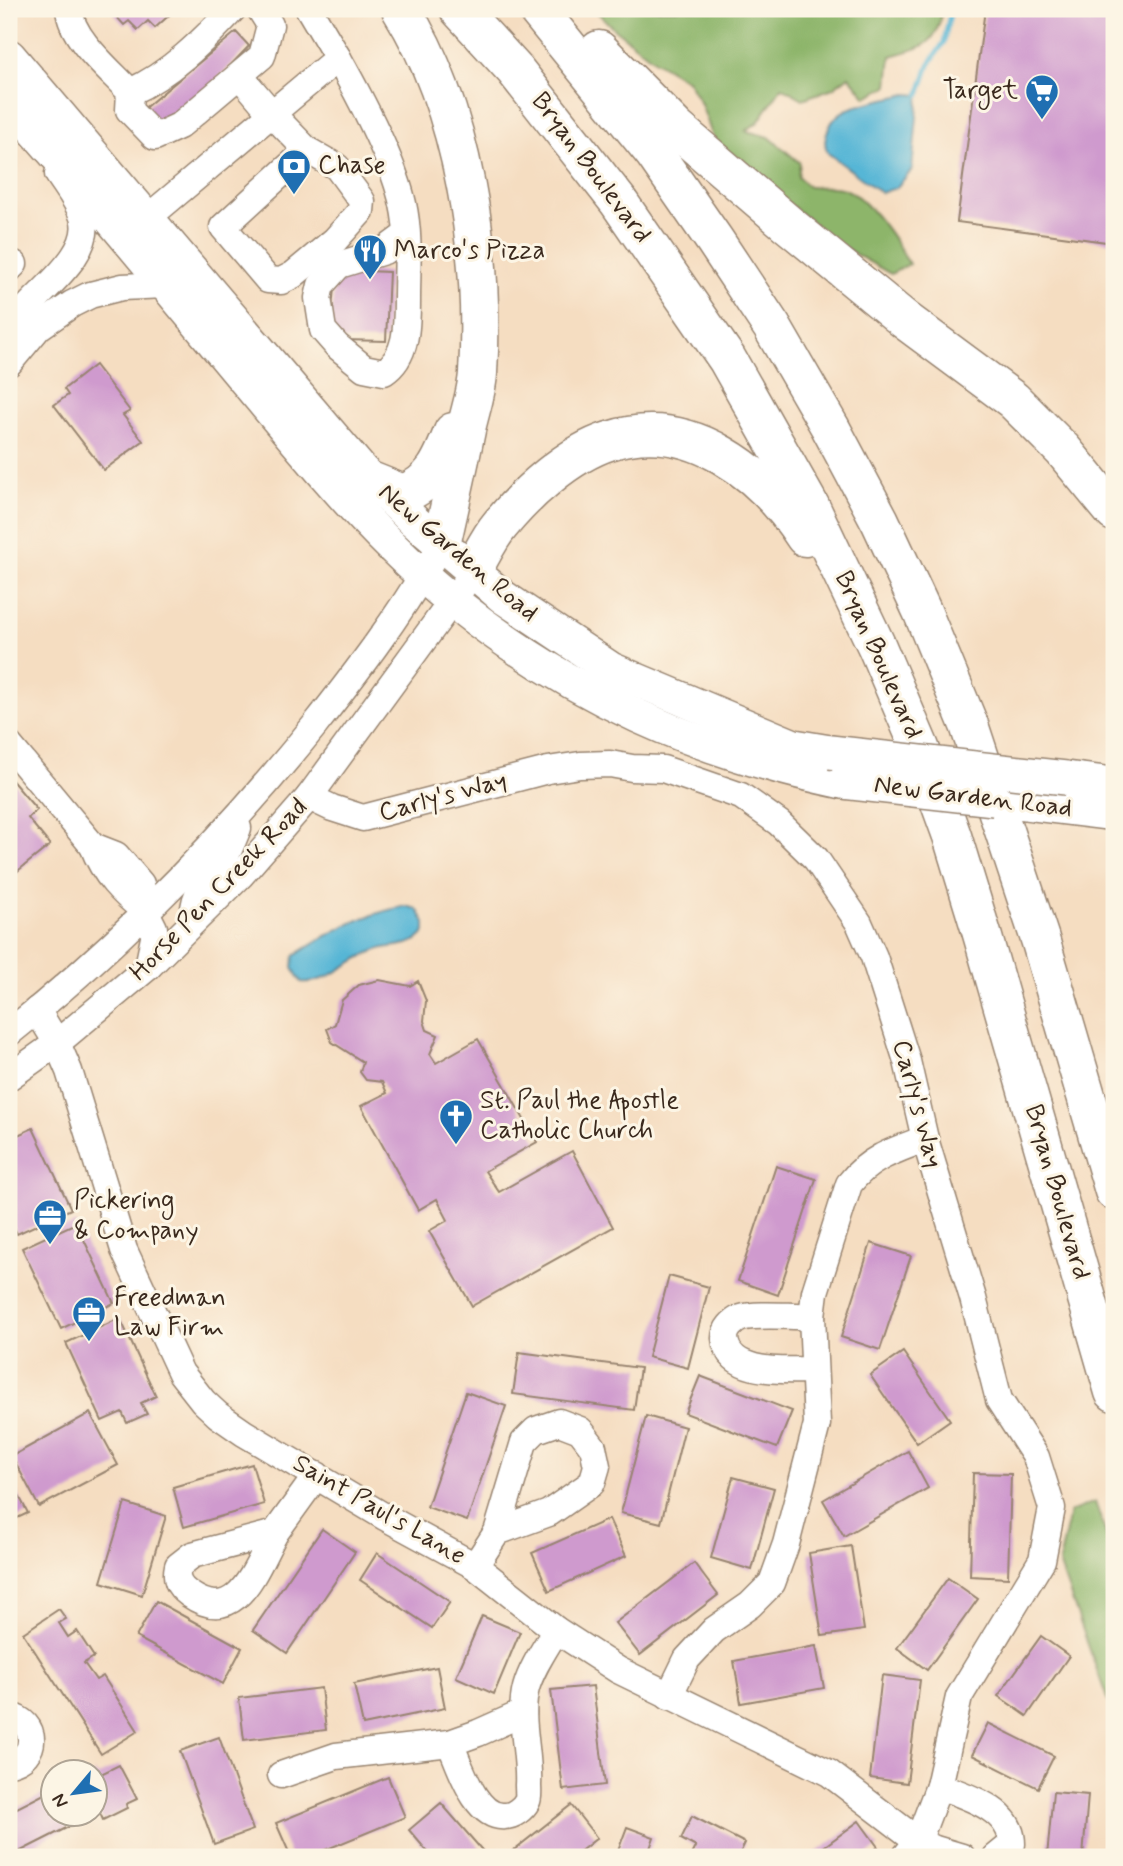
<svg xmlns="http://www.w3.org/2000/svg" width="1123" height="1866" viewBox="0 0 1123 1866" font-family="Mynerve,sans-serif">
  <style>
    .forest { fill: #8db56b; stroke: #647044; stroke-width: 2 }
    .water { fill: #57b6d6; stroke: #49707a; stroke-width: 2 }
    .lines { fill: none; stroke-linecap: round; stroke-linejoin: round }
    .stream { stroke: #57b6d6; stroke-width: 5 }
    .building { fill: #cf9ace }
    .minor-casing { stroke: #988470; stroke-width: 29 }
    .major-casing { stroke: #988470; stroke-width: 36 }
    .highway-casing { stroke: #988470; stroke-width: 41 }
    .minor { stroke: #fff; stroke-width: 26 }
    .major { stroke: #fff; stroke-width: 33 }
    .highway { stroke: #fff; stroke-width: 38 }
    .major-bridge-casing { stroke: #988470; stroke-width: 36; stroke-linecap: butt }
    .major-bridge { stroke: #fff; stroke-width: 33 }
    .labels { text-anchor: middle; dominant-baseline: central; stroke-width: 6; stroke-linejoin: round; paint-order: stroke }
    .poi-label { font-size: 26px; fill: #3b2a1e; stroke: #fcf5e5; text-anchor: start }
    .street-label { font-size: 26px; fill: #3b2a1e; stroke: #fcf5e5 }
  </style>
  <rect width="100%" height="100%" fill="#fcf5e5"/>
  <filter id="ink" filterUnits="userSpaceOnUse"><feTurbulence type="fractalNoise" baseFrequency=".0143" numOctaves="2"/><feDisplacementMap in="SourceGraphic" scale="14" xChannelSelector="R" yChannelSelector="G"/><feConvolveMatrix kernelMatrix="1 2 1 2 8 2 1 2 1" color-interpolation-filters="sRGB"/></filter>
  <filter id="wash" filterUnits="userSpaceOnUse"><feTurbulence type="fractalNoise" baseFrequency=".00686" numOctaves="4" result="noise"/><feDisplacementMap in="SourceGraphic" scale="28" xChannelSelector="R" yChannelSelector="G"/><feGaussianBlur stdDeviation="1.57" result="paint"/><feColorMatrix in="noise" values="0 0 0 0 0 0 0 0 0 0 0 0 0 0 0 0 0 1.4 0 .05"/><feComposite in="paint" operator="in"/></filter>
  <g filter="url(#wash)">
    <rect width="100%" height="100%" fill="#f5ddc1"/>
    <g class="forest">
      <path d="M594 9H942C937 46 924 47 891 56L888 86 866 97 849 76 833 88 803 99 782 87 758 122 746 131 769 137 800 163 798 177 809 187C820 187 838 185 847 190 870 201 897 242 909 264L891 274 839 245 715 143 701 104 688 81 655 61 612 27Z"/>
      <polygon points="1095,1502 1114,1558 1114,1718 1059,1563 1070,1512"/>
    </g>
    <g class="water">
      <path d="M907 94 919 95 912 170 896 188 881 193 828 153C820 139 831 117 846 110 864 102 888 99 907 94Z"/>
      <path d="M406 906 417 909 425 922V932C412 948 399 944 380 949 352 956 330 985 301 982L293 968 294 956C334 930 358 916 406 906Z"/>
    </g>
    <g class="lines">
      <polyline class="stream" points="919,95 929,65 944,42 951,9"/>
    </g>
    <g id="blocks">
      <g class="building">
        <polygon points="119,9 176,9 155,28 148,21 138,30 129,21 124,25 114,14"/>
        <polygon points="985,9 1046,9 1114,19 1114,243 957,222"/>
        <polygon points="236,32 249,46 197,100 154,127 141,111"/>
        <polygon points="345,270 389,272 386,341 342,340 330,329 335,278"/>
        <polygon points="95,365 130,411 123,415 143,441 104,470 54,405 68,395 64,389"/>
        <polygon points="9,777 37,810 28,818 50,845 9,878"/>
        <polygon points="379,980 410,986 418,981 426,1001 424,1021 427,1030 438,1035 430,1054 436,1063 478,1039 537,1142 485,1171 499,1192 572,1151 613,1227 472,1306 429,1231 448,1220 437,1199 418,1210 361,1106 387,1093 382,1082 366,1080 360,1072 363,1062 332,1042 327,1029 335,1024 342,1000 359,985"/>
        <polygon points="33,1128 71,1209 17,1234 9,1217 9,1139"/>
        <polygon points="776,1166 816,1179 778,1295 738,1281"/>
        <polygon points="76,1223 114,1303 61,1329 22,1248"/>
        <polygon points="871,1243 911,1256 880,1350 841,1337"/>
        <polygon points="669,1276 709,1287 688,1368 648,1357"/>
        <polygon points="120,1318 156,1396 141,1403 147,1414 127,1423 122,1412 102,1421 66,1343"/>
        <polygon points="519,1352 640,1368 634,1410 513,1394"/>
        <polygon points="903,1352 950,1420 917,1443 870,1375"/>
        <polygon points="700,1376 792,1411 777,1448 685,1413"/>
        <polygon points="466,1392 506,1406 467,1521 427,1507"/>
        <polygon points="90,1413 118,1465 39,1507 12,1456"/>
        <polygon points="646,1416 685,1427 661,1523 621,1513"/>
        <polygon points="908,1451 928,1488 844,1536 823,1500"/>
        <polygon points="252,1464 264,1504 184,1527 173,1487"/>
        <polygon points="973,1473 1011,1474 1008,1578 970,1576"/>
        <polygon points="9,1477 28,1513 9,1522"/>
        <polygon points="733,1477 774,1488 752,1570 711,1558"/>
        <polygon points="125,1503 166,1516 142,1595 101,1582"/>
        <polygon points="609,1519 626,1556 549,1591 532,1553"/>
        <polygon points="322,1529 355,1552 287,1653 253,1630"/>
        <polygon points="851,1546 864,1630 822,1636 809,1553"/>
        <polygon points="377,1553 450,1602 432,1628 360,1580"/>
        <polygon points="694,1563 718,1595 640,1655 615,1623"/>
        <polygon points="948,1578 978,1599 927,1670 897,1648"/>
        <polygon points="156,1601 242,1648 223,1684 136,1637"/>
        <polygon points="59,1609 66,1619 59,1623 68,1637 77,1631 94,1657 84,1663 96,1680 103,1676 138,1731 101,1754 23,1633"/>
        <polygon points="482,1616 520,1632 494,1694 456,1677"/>
        <polygon points="1041,1636 1069,1656 1027,1716 998,1696"/>
        <polygon points="816,1646 824,1688 741,1703 734,1661"/>
        <polygon points="437,1667 445,1708 363,1725 354,1684"/>
        <polygon points="882,1675 920,1680 907,1783 870,1778"/>
        <polygon points="593,1686 605,1785 563,1790 551,1690"/>
        <polygon points="321,1688 326,1730 244,1740 239,1698"/>
        <polygon points="988,1723 1054,1756 1038,1788 972,1755"/>
        <polygon points="219,1737 253,1830 214,1844 180,1751"/>
        <polygon points="119,1765 137,1799 126,1804 127,1808 103,1820 99,1811 94,1813 94,1771 97,1776"/>
        <polygon points="388,1777 405,1817 308,1857 291,1857 276,1823"/>
        <polygon points="52,1790 52,1814 94,1814 9,1857 9,1812"/>
        <polygon points="1053,1792 1088,1795 1083,1857 1047,1857"/>
        <polygon points="441,1803 488,1857 432,1857 409,1830"/>
        <polygon points="571,1805 597,1838 573,1857 505,1857"/>
        <polygon points="692,1816 745,1843 738,1857 696,1857 692,1855 696,1847 681,1839"/>
        <polygon points="859,1821 878,1847 865,1857 810,1857"/>
        <polygon points="627,1827 654,1837 647,1857 637,1857 618,1851"/>
      </g>
    </g>
  </g>
  <g filter="url(#ink)">
    <use href="#blocks" fill-opacity="0" stroke="#988470" stroke-width="2"/>
    <g class="lines">
      <g class="minor-casing">
        <g id="minor">
          <path d="M69 9C71 39 110 70 130 92L129 110 155 137 179 126 262 56 270 25 260 9"/>
          <path d="M338 58C361 99 393 159 403 204 410 236 407 268 407 300 407 326 407 357 384 372L364 368 337 346 323 330 318 298 321 285 339 265 384 251 407 234"/>
          <polyline points="240,76 273,115 307,150 337,167 362,201 361,211 335,240 293,275 281,281 268,280 223,227 307,150"/>
          <path d="M130 92C170 74 203 41 233 9"/>
          <polyline points="132,231 338,58 309,9"/>
          <polyline points="9,269 14,264"/>
          <path d="M9 332C14 324 19 316 25 310 45 287 94 251 83 217 78 201 67 188 58 174"/>
          <polyline points="9,363 39,327 72,304 90,295 122,287 165,285"/>
          <path d="M9 745 93 846C104 875 122 893 146 912"/>
          <polyline points="309,797 332,808 363,818 548,770 580,765 610,764 632,768 663,769 741,796 779,823 816,859 859,923 874,957 907,1061 925,1139 973,1298 999,1400 1036,1457 1052,1508 1042,1560 959,1697 939,1786 918,1841 905,1857"/>
          <polyline points="93,846 116,855 141,884 146,912 154,928 154,938 148,967"/>
          <path d="M194 921C191 890 209 882 224 858 230 849 234 838 238 828"/>
          <polyline points="37,1010 57,1043 69,1071 124,1250 181,1373 203,1401 218,1415 244,1433 385,1517 475,1566 556,1630 618,1670 829,1773 918,1841 935,1849 962,1857"/>
          <path d="M9 1033C122 943 224 838 315 725 356 673 397 619 431 561"/>
          <polyline points="9,1077 57,1043 148,967 241,875 309,797 463,586"/>
          <path d="M812 1316C795 1317 756 1313 741 1318 733 1321 725 1329 725 1338 727 1376 788 1370 813 1370"/>
          <path d="M275 1533C255 1568 238 1628 189 1594 178 1586 175 1579 178 1566L192 1555 275 1533 317 1475"/>
          <polyline points="475,1566 497,1532 549,1513 592,1483 597,1466 593,1447 580,1430 559,1422 536,1430 524,1442 497,1532"/>
          <path d="M669 1696 687 1659 714 1630 750 1605 772 1583 786 1544 817 1424 812 1316 815 1292 849 1184C869 1158 895 1150 925 1139"/>
          <path d="M9 1716C38 1721 39 1758 9 1763"/>
          <path d="M450 1743C460 1765 475 1819 505 1816 513 1816 523 1809 527 1801 529 1797 528 1790 528 1785 530 1754 518 1719 526 1688 532 1667 545 1649 556 1630"/>
          <polyline points="281,1775 336,1756 450,1743 478,1733 523,1713"/>
          <path d="M939 1786C966 1796 1012 1809 1012 1844L996 1857"/>
        </g>
      </g>
      <g class="major-casing">
        <g id="major">
          <polyline points="9,56 362,471 414,521 503,597 611,669 794,746 830,752"/>
          <path d="M9 102C96 198 177 299 260 398 320 470 381 544 455 603 572 696 697 752 843 782"/>
          <polyline points="1066,778 1114,784"/>
          <polyline points="994,799 1114,814"/>
        </g>
      </g>
      <g class="highway-casing">
        <g id="highway">
          <path d="M401 9C464 109 485 256 478 373 477 390 471 408 467 425 459 465 450 505 441 545"/>
          <polyline points="459,9 515,70 618,201 727,359 810,506 877,647 920,748 952,836 982,934 1114,1392"/>
          <polyline points="537,9 654,153 715,241 772,327 830,427 880,521 922,611 969,725 1040,939 1114,1191"/>
          <polyline points="599,50 677,129 789,225 905,320 1013,400 1063,450 1114,512"/>
          <path d="M373 482 403 494C433 483 442 460 453 432"/>
          <path d="M472 571C481 556 489 538 500 525 527 492 569 454 609 441 690 414 764 473 805 537"/>
        </g>
      </g>
      <use href="#minor" class="minor"/>
      <use href="#major" class="major"/>
      <use href="#highway" class="highway"/>
      <g class="major-bridge-casing">
        <g id="major-bridge">
          <polyline points="830,752 1066,778"/>
          <polyline points="843,782 994,799"/>
        </g>
      </g>
      <use href="#major-bridge" class="major-bridge"/>
    </g>
  </g>
  <defs>
    <g id="supermarket-pin" transform="scale(1.75)"><path d="M0 17L-7.5 6A9.5 9.5 0 1 1 7.5 6Z" fill="#1f6fb2" stroke="#fcf5e5"/><path d="M-6-5.5h2.5l.6 2H6L4.5 2H-2.5L-4.4-4H-6ZM-1.5 3.2a1.3 1.3 0 1 0 .1 0ZM3 3.2a1.3 1.3 0 1 0 .1 0Z" fill="#fff"/></g>
    <g id="bank-pin" transform="scale(1.75)"><path d="M0 17L-7.5 6A9.5 9.5 0 1 1 7.5 6Z" fill="#1f6fb2" stroke="#fcf5e5"/><path d="M-6-4H6V4H-6ZM0-2.3a2.3 2.3 0 1 0 0 4.6a2.3 2.3 0 1 0 0-4.6Z" fill="#fff"/></g>
    <g id="restaurant-pin" transform="scale(1.75)"><path d="M0 17L-7.5 6A9.5 9.5 0 1 1 7.5 6Z" fill="#1f6fb2" stroke="#fcf5e5"/><path d="M-5-6h1v4h1v-4h1v4h1v-4h1v5L-1.5 .5V6h-2V.5L-5-1ZM5-6V6H3V1.5H1.5Q1.5-4 5-6Z" fill="#fff"/></g>
    <g id="church-pin" transform="scale(1.75)"><path d="M0 17L-7.5 6A9.5 9.5 0 1 1 7.5 6Z" fill="#1f6fb2" stroke="#fcf5e5"/><path d="M-1.2-6h2.4v3.5h3.3v2.4h-3.3V6h-2.4V-.1h-3.3v-2.4h3.3Z" fill="#fff"/></g>
    <g id="office-pin" transform="scale(1.75)"><path d="M0 17L-7.5 6A9.5 9.5 0 1 1 7.5 6Z" fill="#1f6fb2" stroke="#fcf5e5"/><path d="M-6-3h4V-5.5h4V-3h4V5H-6ZM-1-4.5V-3h2v-1.5ZM-6 0V1H6V0Z" fill="#fff"/></g>
  </defs>
  <g fill-rule="evenodd">
    <use href="#supermarket-pin" x="1042" y="91"/>
    <use href="#bank-pin" x="294" y="166"/>
    <use href="#restaurant-pin" x="370" y="251"/>
    <use href="#church-pin" x="456" y="1116"/>
    <use href="#office-pin" x="50" y="1216"/>
    <use href="#office-pin" x="89" y="1313"/>
  </g>
  <g class="labels">
    <g class="poi-label">
      <text x="1018" y="91" text-anchor="end">Target</text>
      <text x="318" y="166">Chase</text>
      <text x="394" y="251">Marco's Pizza</text>
      <text x="480" y="1101">St. Paul the Apostle<tspan x="480" dy="30">Catholic Church</tspan></text>
      <text x="74" y="1201">Pickering<tspan x="74" dy="30">&amp; Company</tspan></text>
      <text x="114" y="1298">Freedman<tspan x="114" dy="30">Law Firm</tspan></text>
    </g>
    <g class="street-label">
      <text transform="translate(591 168) rotate(53)">Bryan Boulevard</text>
      <text transform="translate(458 553) rotate(40)">New Garden Road</text>
      <text transform="translate(878 655) rotate(66)">Bryan Boulevard</text>
      <text transform="translate(443 797) rotate(-15)">Carly's Way</text>
      <text transform="translate(973 797) rotate(7)">New Garden Road</text>
      <text transform="translate(219 890) rotate(-46)">Horse Pen Creek Road</text>
      <text transform="translate(917 1104) rotate(75)">Carly's Way</text>
      <text transform="translate(1057 1192) rotate(74)">Bryan Boulevard</text>
      <text transform="translate(379 1510) rotate(30)">Saint Paul's Lane</text>
    </g>
  </g>
  <rect width="1123" height="1866" fill="none" stroke="#fcf5e5" stroke-width="35"/>
  <g transform="translate(74 1793) rotate(241)"><circle r="33" fill="#fcf5e5" stroke="#afa495" stroke-width="2"/>
  <path d="M0-5L12 26L0 18L-12 26Z" fill="#1f6fb2"/>
  <text y="-10" font-size="19" font-weight="bold" text-anchor="middle" fill="#3b2a1e">N</text>
  </g>
</svg>
